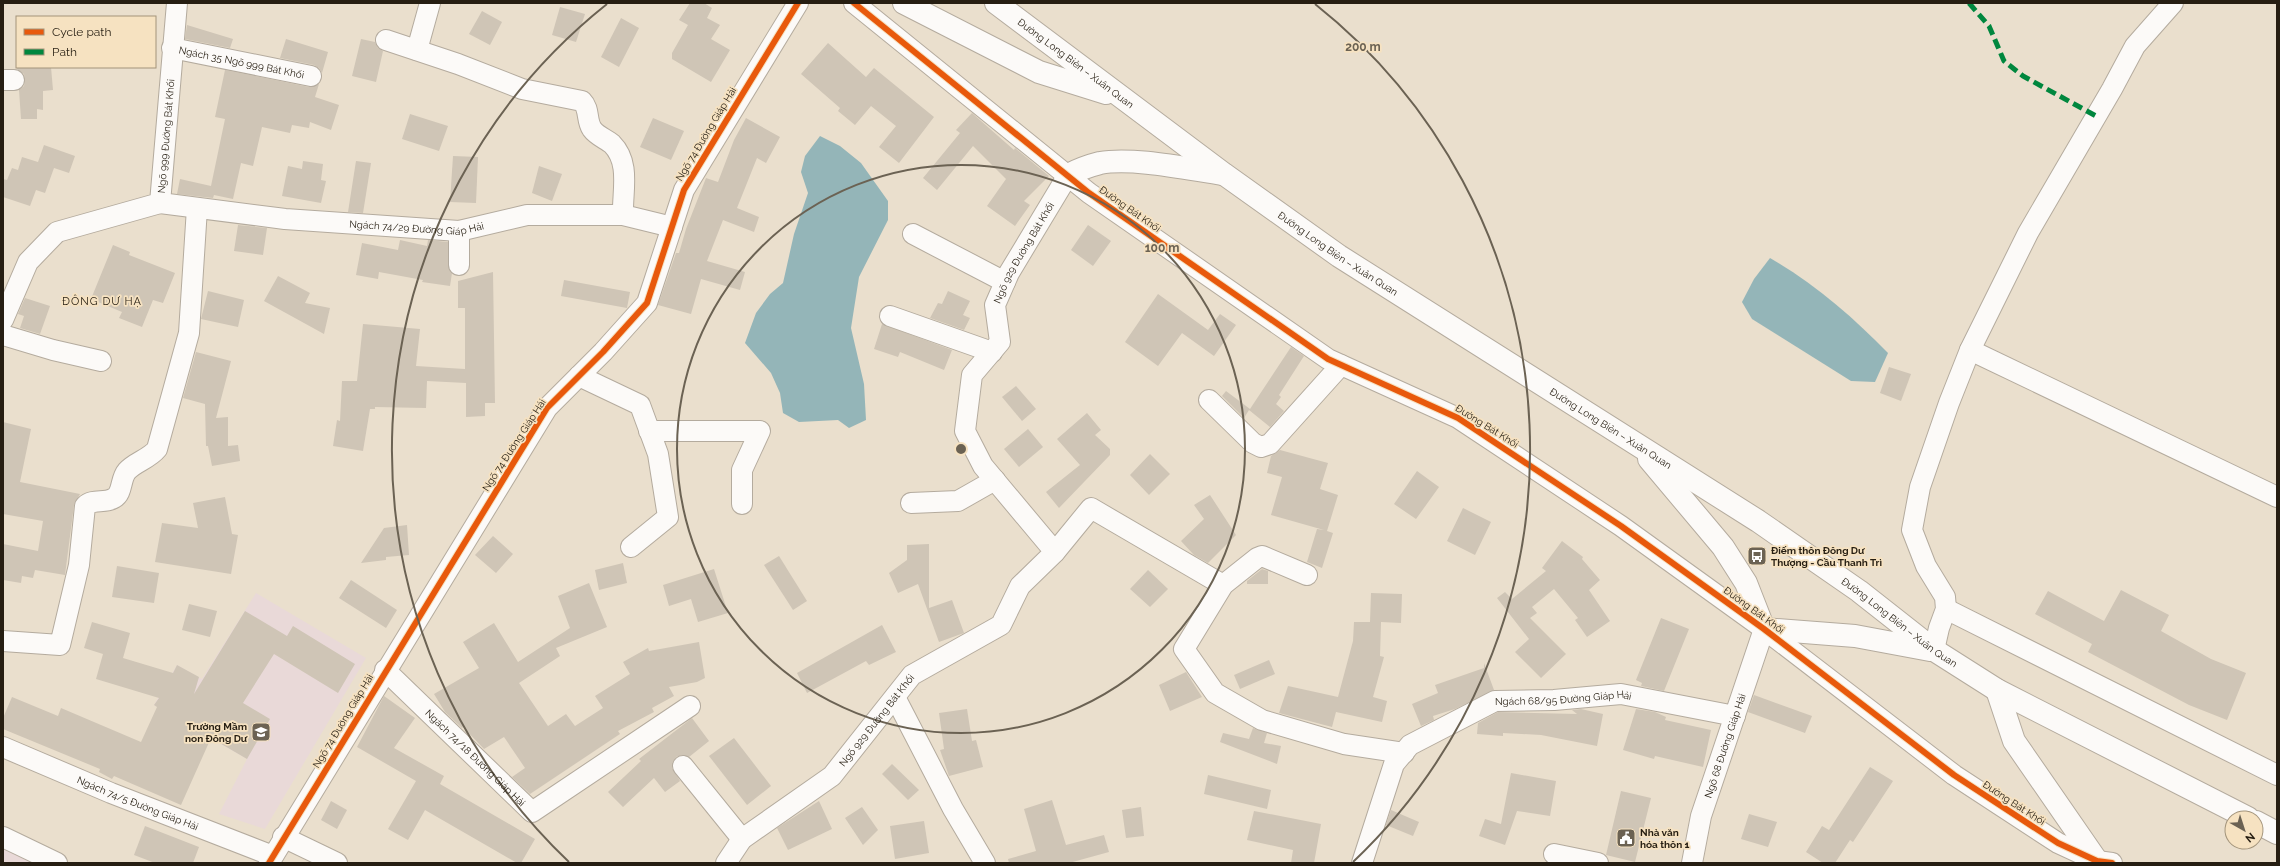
<svg xmlns="http://www.w3.org/2000/svg" width="2280" height="866" viewBox="0 0 2280 866" font-family="Raleway,sans-serif">
  <style>
    .education { fill: #e9d9d8 }
    .water { fill: #94b5b8 }
    .building { fill: #cfc5b6 }
    .lines { fill: none; stroke-linecap: round; stroke-linejoin: round }
    .minor-casing { stroke: #b4ab9e; stroke-width: 22 }
    .major-casing { stroke: #b4ab9e; stroke-width: 24 }
    .minor { stroke: #fcfaf8; stroke-width: 20 }
    .major { stroke: #fcfaf8; stroke-width: 22 }
    .quiet { stroke: #00873e; stroke-width: 5; stroke-dasharray: 10 5; stroke-linecap: butt }
    .cycleway-casing { stroke: #f6e2c1; stroke-width: 8 }
    .cycleway { stroke: #e8590c; stroke-width: 6 }
    .ring { fill: none; stroke: #6b6253; stroke-width: 2 }
    .labels { text-anchor: middle; dominant-baseline: central; stroke-width: 3.5; stroke-linejoin: round; paint-order: stroke }
    .street-label { font-size: 10px; fill: #261e12; stroke: #f6e2c1 }
    .poi-label { font-size: 10px; font-weight: bold; fill: #261e12; stroke: #f6e2c1; text-anchor: start }
    .neighbourhood-label { font-size: 11px; letter-spacing: 1px; fill: #261e12; stroke: #f6e2c1 }
    .centre { fill: #6b6253; stroke: #f6e2c1; stroke-width: 2 }
    .ring-label { font-size: 12px; text-anchor: middle; font-weight: bold; fill: #6b6253; stroke: #f6e2c1; stroke-width: 3.5; stroke-linejoin: round; paint-order: stroke }
  </style>
  <rect width="100%" height="100%" fill="#eadfcd"/>
  <g class="education">
    <polygon points="256,593 366,658 265,829 219,814 247,759 154,705 177,665 202,679"/>
    <polygon points="3,847 36,863 3,863"/>
  </g>
  <g class="water">
    <polygon points="820,136 840,146 861,163 888,201 888,220 859,277 851,328 864,384 866,420 849,428 838,420 799,422 783,413 780,393 771,373 745,343 756,313 770,294 783,283 794,234 808,193 801,172 805,156"/>
    <path d="M1770 258C1814 283 1853 317 1888 353L1875 382 1851 381 1752 319 1742 302 1754 279Z"/>
  </g>
  <g class="building">
    <polygon points="690,3 704,3 712,8 707,18 720,25 711,39 730,50 711,82 672,59 672,53 688,25 679,20"/>
    <polygon points="560,7 585,14 576,42 552,35"/>
    <polygon points="482,11 502,22 490,45 469,34"/>
    <polygon points="621,18 639,28 619,67 601,57"/>
    <polygon points="187,25 233,39 230,48 185,39"/>
    <polygon points="286,39 328,52 322,73 319,68 314,65 280,58"/>
    <polygon points="361,39 375,42 378,48 383,51 376,82 352,76"/>
    <polygon points="828,43 866,77 874,68 934,117 899,163 879,147 896,126 871,106 855,125 838,111 840,108 801,74"/>
    <polygon points="17,67 51,67 53,90 43,91 43,110 37,109 37,119 21,119 19,90 24,86 25,80 24,74 17,69"/>
    <polygon points="225,70 309,87 319,84 315,97 339,105 331,130 310,122 309,128 292,125 290,133 262,127 253,166 241,163 233,199 214,195 213,198 177,194 180,179 211,186 225,119 215,117"/>
    <polygon points="972,113 1014,150 1015,148 1049,176 1024,201 1030,205 1015,226 987,206 1006,179 973,146 937,190 923,178 960,133 956,130"/>
    <polygon points="410,114 448,126 439,151 402,139"/>
    <polygon points="653,118 684,131 671,160 640,147"/>
    <polygon points="746,118 780,137 766,163 757,158 737,208 759,217 754,232 723,220 707,261 745,272 740,290 701,279 691,314 658,305 676,253 679,253 686,229 706,178 718,182 734,140"/>
    <polygon points="44,145 75,156 69,173 54,168 45,193 36,190 30,206 3,197 3,179 7,180 12,168 18,170 22,157 38,162"/>
    <polygon points="453,156 478,157 476,203 450,202"/>
    <polygon points="303,161 323,164 321,180 326,181 321,203 282,196 288,166 302,169"/>
    <polygon points="356,161 371,163 363,213 348,212"/>
    <polygon points="539,166 562,174 552,201 532,193"/>
    <polygon points="238,225 267,228 263,255 234,251"/>
    <polygon points="1088,225 1111,241 1093,266 1071,250"/>
    <polygon points="400,240 427,246 428,240 448,242 448,265 452,273 450,286 422,282 423,280 379,272 378,279 356,275 362,243 398,250"/>
    <polygon points="113,245 130,252 129,255 175,273 163,303 153,300 142,327 119,318 122,312 91,299"/>
    <polygon points="493,272 495,403 485,403 485,416 466,417 466,383 427,381 426,408 375,407 375,409 370,409 363,451 333,446 337,420 340,421 342,381 357,381 363,324 420,329 416,366 465,369 465,308 458,308 458,281"/>
    <polygon points="278,276 310,293 305,303 330,308 324,334 264,301"/>
    <polygon points="564,280 630,292 627,308 561,296"/>
    <polygon points="208,291 244,300 238,327 201,319"/>
    <polygon points="948,291 970,301 963,315 970,318 964,330 930,318 938,303 942,304"/>
    <polygon points="1158,294 1208,330 1220,314 1236,325 1214,356 1182,333 1158,366 1125,342"/>
    <polygon points="25,298 50,306 40,334 20,328 24,316 18,314"/>
    <polygon points="882,324 952,350 944,370 900,352 898,357 874,349"/>
    <polygon points="1291,347 1304,356 1279,395 1281,397 1276,404 1284,411 1270,427 1249,410 1244,418 1222,396 1226,391 1250,409"/>
    <polygon points="196,352 231,361 216,418 228,417 228,446 238,445 240,461 212,466 208,446 206,446 205,404 183,398"/>
    <polygon points="1889,367 1911,374 1901,401 1880,393"/>
    <polygon points="1016,386 1036,409 1022,421 1002,397"/>
    <polygon points="1087,413 1101,430 1095,435 1110,449 1110,455 1059,508 1046,492 1080,465 1057,439"/>
    <polygon points="3,422 31,429 20,482 80,494 74,505 65,575 35,570 33,578 22,576 21,583 3,580 3,544 38,551 43,521 3,514"/>
    <polygon points="1028,429 1043,447 1019,467 1004,449"/>
    <polygon points="1280,450 1328,463 1320,489 1338,495 1327,531 1333,533 1322,568 1307,562 1317,529 1324,530 1271,515 1282,477 1267,473 1271,456"/>
    <polygon points="1150,454 1170,474 1149,495 1130,475"/>
    <polygon points="1417,471 1439,487 1416,519 1394,504"/>
    <polygon points="1210,495 1236,535 1208,563 1194,555 1181,541 1204,519 1194,505"/>
    <polygon points="225,497 232,534 238,535 231,574 155,562 162,523 198,528 193,503"/>
    <polygon points="1463,508 1491,522 1475,555 1447,541"/>
    <polygon points="407,525 409,555 386,557 386,560 361,563 384,528"/>
    <polygon points="493,536 513,554 496,573 475,555"/>
    <polygon points="1562,541 1583,557 1582,559 1600,580 1589,590 1610,621 1587,637 1575,620 1578,618 1554,589 1532,607 1537,613 1530,618 1566,654 1541,678 1515,652 1529,639 1497,598 1505,592 1512,599 1546,571 1542,568"/>
    <polygon points="929,544 929,608 952,600 964,633 939,642 918,584 898,593 889,573 907,560 907,545"/>
    <polygon points="779,556 807,601 793,610 764,565"/>
    <polygon points="623,563 627,583 599,590 595,570"/>
    <polygon points="117,566 159,573 154,603 112,597"/>
    <polygon points="714,569 728,613 698,622 691,599 669,606 663,585"/>
    <polygon points="1262,569 1268,571 1268,584 1247,584 1247,581"/>
    <polygon points="1148,570 1168,589 1150,607 1130,589"/>
    <polygon points="351,580 397,610 386,628 339,598"/>
    <polygon points="589,583 607,627 556,648 560,656 519,683 548,726 566,714 575,726 603,708 595,696 630,674 623,662 648,648 649,651 699,642 705,678 697,682 669,687 674,696 652,708 654,712 618,731 620,734 530,794 512,777 525,768 504,737 484,749 463,727 462,728 445,712 434,694 479,668 463,642 494,623 518,662 570,628 558,596"/>
    <polygon points="2121,590 2169,615 2161,631 2211,659 2246,673 2227,720 2189,705 2088,652 2092,644 2035,614 2048,591 2104,621"/>
    <polygon points="1371,593 1402,594 1401,623 1381,622 1380,656 1384,657 1373,697 1387,701 1382,722 1336,712 1332,727 1279,713 1288,686 1338,697 1353,641 1354,622 1370,622"/>
    <polygon points="189,604 217,611 210,637 182,630"/>
    <polygon points="245,611 287,636 293,626 355,664 338,693 274,654 243,703 270,719 247,759 211,738 181,805 114,776 112,779 99,772 100,769 3,729 3,718 12,697 58,716 61,708 141,742 157,707 154,705 159,698 96,679 103,654 84,648 92,622 130,633 123,658 173,673 177,665 199,677 194,694"/>
    <polygon points="1661,618 1689,629 1664,691 1641,686 1642,683 1636,680"/>
    <polygon points="882,625 896,652 869,665 866,661 807,693 797,673"/>
    <polygon points="1269,660 1275,674 1240,689 1234,675"/>
    <polygon points="1484,663 1494,690 1455,709 1433,716 1434,720 1421,726 1412,704 1438,693 1435,685 1484,668"/>
    <polygon points="1186,672 1202,697 1170,711 1159,685"/>
    <polygon points="1754,695 1812,716 1805,733 1748,712"/>
    <polygon points="384,696 415,718 394,748 444,776 440,784 535,839 521,863 517,863 425,810 408,840 388,829 416,781 357,747"/>
    <polygon points="967,709 972,741 976,740 983,767 949,776 940,750 944,749 939,713"/>
    <polygon points="1581,709 1603,714 1597,746 1541,735 1503,733 1503,736 1477,734 1478,723 1498,712 1577,714 1572,710"/>
    <polygon points="1636,709 1655,712 1666,717 1665,720 1711,730 1703,767 1655,756 1654,759 1623,750"/>
    <polygon points="692,718 709,741 689,757 682,755 676,757 672,768 680,781 665,792 654,778 623,807 608,792 641,761 639,759"/>
    <polygon points="1253,728 1267,733 1264,743 1281,746 1277,764 1220,742 1223,733 1249,739"/>
    <polygon points="734,738 771,786 747,805 709,756"/>
    <polygon points="892,764 919,790 908,800 882,774"/>
    <polygon points="1870,767 1893,781 1853,842 1850,840 1835,863 1823,863 1806,852 1822,826 1829,830"/>
    <polygon points="1511,773 1556,781 1550,816 1517,811 1505,845 1479,836 1485,819 1501,824"/>
    <polygon points="1208,775 1271,790 1267,809 1204,794"/>
    <polygon points="1621,791 1651,798 1635,862 1606,855"/>
    <polygon points="1052,800 1066,845 1104,835 1109,852 1069,863 1009,863 1008,859 1036,851 1024,809"/>
    <polygon points="331,801 347,810 337,829 321,820"/>
    <polygon points="819,801 832,829 788,850 777,828"/>
    <polygon points="862,807 878,830 863,845 845,818"/>
    <polygon points="1141,807 1144,836 1126,838 1122,810"/>
    <polygon points="1391,810 1419,822 1413,836 1386,825"/>
    <polygon points="1254,811 1321,824 1314,863 1291,863 1293,850 1247,840"/>
    <polygon points="1749,814 1777,822 1768,847 1741,839"/>
    <polygon points="924,821 929,853 895,859 890,826"/>
    <polygon points="145,826 199,847 193,863 155,863 134,855"/>
  </g>
  <g class="lines">
    <g class="minor-casing">
      <g id="minor">
        <polyline points="854,3 1089,193 1328,359 1458,418 1621,526 1764,629 1954,775 2058,843 2097,861 2112,863"/>
        <path d="M386 40 458 64 522 89 582 101C590 109 586 120 592 129 597 136 606 139 612 144 631 163 622 192 623 215"/>
        <path id="s1" d="M172 48 311 76"/>
        <polyline points="417,50 430,3"/>
        <polyline points="3,80 14,80"/>
        <path id="s2" d="M160 203 285 219 459 231 527 215H623L672 227"/>
        <polyline points="913,234 1005,282"/>
        <polyline points="459,265 459,231"/>
        <polyline points="890,316 992,352"/>
        <path id="s3" d="M3 320 28 262 57 232 160 203 177 3"/>
        <polyline points="3,335 53,350 101,361"/>
        <polyline points="1970,350 2277,497"/>
        <polyline points="579,376 640,405 658,454 668,517 631,547"/>
        <polyline points="1209,400 1253,443 1261,447 1270,444 1341,365"/>
        <polyline points="649,431 760,431 742,470 742,504"/>
        <polyline points="911,503 958,501 995,480"/>
        <polyline points="1055,552 1091,508 1223,585"/>
        <polyline points="1307,575 1262,556 1257,558 1223,585 1184,649 1215,693 1262,720 1344,744 1404,753"/>
        <polyline points="1946,609 2277,775"/>
        <path d="M3 641 60 645 79 565 85 506C93 498 105 504 114 498 123 493 120 479 127 471 135 462 149 459 157 449L189 333 197 208"/>
        <polyline points="1934,650 1939,628 1946,609 1945,597 1926,566 1912,530 1920,487 1949,403 1970,350 2028,233 2112,89 2135,46 2173,3"/>
        <path id="s4" d="M385 670 532 812 690 706"/>
        <polyline points="895,697 953,809 985,863"/>
        <path id="s5" d="M3 747 111 793 273 856"/>
        <polyline points="683,766 742,839"/>
        <polyline points="3,837 57,863"/>
        <polyline points="283,837 337,863"/>
        <polyline points="1554,854 1598,863"/>
        <polyline points="269,863 547,408 603,352 647,303 684,190 798,3"/>
        <path id="s6" d="M726 863 742 839 832 776 912 675 1001 625 1020 586 1055 552 983 466 965 431 972 375 1000 342 995 305 1009 273 1068 175"/>
        <path id="s7" d="M1362 863 1394 764 1410 745 1495 701 1554 700 1621 694 1735 716"/>
        <path id="s8" d="M1692 863 1701 816 1764 629"/>
      </g>
    </g>
    <g class="major-casing">
      <g id="major">
        <polyline points="904,3 1039,72 1106,93"/>
        <path id="s9" d="M996 3 1224 174 1339 256 1758 521 1859 591 1934 650 1997 690 2248 818"/>
        <path d="M1068 175C1078 170 1088 166 1100 163 1133 157 1188 169 1223 174"/>
        <polyline points="1649,459 1723,547 1746,583 1764,629 1855,636 1930,650"/>
        <polyline points="1997,690 2014,741 2097,861"/>
        <polyline points="2256,822 2277,833"/>
      </g>
    </g>
    <use href="#minor" class="minor"/>
    <use href="#major" class="major"/>
    <polyline class="quiet" points="1969,3 1989,26 2004,61 2023,76 2096,116"/>
    <g class="cycleway-casing">
      <g id="cycleway">
        <polyline points="854,3 1089,193 1328,359 1458,418 1621,526 1764,629 1954,775 2058,843 2097,861 2112,863"/>
        <polyline points="269,863 547,408 603,352 647,303 684,190 798,3"/>
      </g>
    </g>
    <use href="#cycleway" class="cycleway"/>
  </g>
  <g class="ring">
    <circle cx="961" cy="449" r="284"/>
    <path d="M569 862A569 569 0 0 1 607 4M1315 4A569 569 0 0 1 1353 862"/>
  </g>
  <defs>
    <g id="bus-square" transform="scale(1)"><rect x="-9" y="-9" width="18" height="18" rx="4" fill="#6b6253" stroke="#f6e2c1"/><path d="M-5-6H5V4H4V6H2V4H-2V6H-4V4H-5ZM-3.5-4V0h7V-4ZM-3.5 1.2v1.5H-2V1.2ZM2 1.2v1.5H3.5V1.2Z" fill="#fff"/></g>
    <g id="school-square" transform="scale(1)"><rect x="-9" y="-9" width="18" height="18" rx="4" fill="#6b6253" stroke="#f6e2c1"/><path d="M0-5L7-2L0 1L-7-2ZM-4 1L0 2.5L4 1V4Q0 6-4 4Z" fill="#fff"/></g>
    <g id="civic-square" transform="scale(1)"><rect x="-9" y="-9" width="18" height="18" rx="4" fill="#6b6253" stroke="#f6e2c1"/><path d="M-.6-6.5H3V-4.5H.6V-3L4-1V1h2V6H-6V1h2V-1L-.6-3ZM-1.2 2.5V6h2.4V2.5Z" fill="#fff"/></g>
  </defs>
  <g fill-rule="evenodd">
    <use href="#bus-square" x="1757" y="556"/>
    <use href="#school-square" x="261" y="732"/>
    <use href="#civic-square" x="1626" y="838"/>
  </g>
  <g class="labels">
    <g class="street-label">
      <text stroke="none"><textPath href="#s1" startOffset="71">Ngách 35 Ngõ 999 Bát Khối</textPath></text>
      <text stroke="none"><textPath href="#s9" startOffset="100">Đường Long Biên – Xuân Quan</textPath></text>
      <text transform="translate(706 134) rotate(-59)">Ngõ 74 Đường Giáp Hải</text>
      <text stroke="none"><textPath href="#s3" startOffset="279">Ngõ 999 Đường Bát Khối</textPath></text>
      <text transform="translate(1130 209) rotate(35)">Đường Bát Khối</text>
      <text stroke="none"><textPath href="#s2" startOffset="258">Ngách 74/29 Đường Giáp Hải</textPath></text>
      <text stroke="none"><textPath href="#s6" startOffset="810">Ngõ 929 Đường Bát Khối</textPath></text>
      <text stroke="none"><textPath href="#s9" startOffset="424">Đường Long Biên – Xuân Quan</textPath></text>
      <text transform="translate(1487 426) rotate(32)">Đường Bát Khối</text>
      <text stroke="none"><textPath href="#s9" startOffset="748">Đường Long Biên – Xuân Quan</textPath></text>
      <text transform="translate(514 445) rotate(-57)">Ngõ 74 Đường Giáp Hải</text>
      <text transform="translate(1754 610) rotate(36)">Đường Bát Khối</text>
      <text stroke="none"><textPath href="#s9" startOffset="1096">Đường Long Biên – Xuân Quan</textPath></text>
      <text stroke="none"><textPath href="#s7" startOffset="293">Ngách 68/95 Đường Giáp Hải</textPath></text>
      <text transform="translate(343 721) rotate(-59)">Ngõ 74 Đường Giáp Hải</text>
      <text stroke="none"><textPath href="#s6" startOffset="210">Ngõ 929 Đường Bát Khối</textPath></text>
      <text stroke="none"><textPath href="#s8" startOffset="122">Ngõ 68 Đường Giáp Hải</textPath></text>
      <text stroke="none"><textPath href="#s4" startOffset="126">Ngách 74/18 Đường Giáp Hải</textPath></text>
      <text stroke="none"><textPath href="#s5" startOffset="146">Ngách 74/5 Đường Giáp Hải</textPath></text>
      <text transform="translate(2014 803) rotate(33)">Đường Bát Khối</text>
    </g>
    <g class="poi-label">
      <text x="1771" y="550">Điếm thôn Đông Dư<tspan x="1771" dy="12">Thượng - Cầu Thanh Trì</tspan></text>
      <text x="247" y="726" text-anchor="end">Trường Mầm<tspan x="247" dy="12">non Đông Dư</tspan></text>
      <text x="1640" y="832">Nhà văn<tspan x="1640" dy="12">hóa thôn 1</tspan></text>
    </g>
    <g class="neighbourhood-label">
      <text x="102" y="301">ĐÔNG DƯ HẠ</text>
    </g>
  </g>
  <circle cx="961" cy="449" r="6" class="centre"/>
  <g class="ring-label">
    <text x="1363" y="51">200 m</text>
    <text x="1162" y="252">100 m</text>
  </g>
  <rect width="2280" height="866" fill="none" stroke="#261e12" stroke-width="8"/>
  <rect x="16" y="16" width="140" height="52" fill="#f6e2c1" stroke="#a3947b"/>
  <rect x="24" y="29" width="20" height="6" fill="#e8590c" stroke="#a3947b"/>
  <text x="52" y="36" font-size="12" fill="#261e12">Cycle path</text>
  <rect x="24" y="49" width="20" height="6" fill="#00873e" stroke="#a3947b"/>
  <text x="52" y="56" font-size="12" fill="#261e12">Path</text>
  <g transform="translate(2244 830) rotate(141)"><circle r="19" fill="#f6e2c1" stroke="#a3947b"/>
  <path d="M0-3L7 15L0 10L-7 15Z" fill="#6b6253"/>
  <text y="-6" font-size="11" font-weight="bold" text-anchor="middle" fill="#261e12">N</text>
  </g>
</svg>
